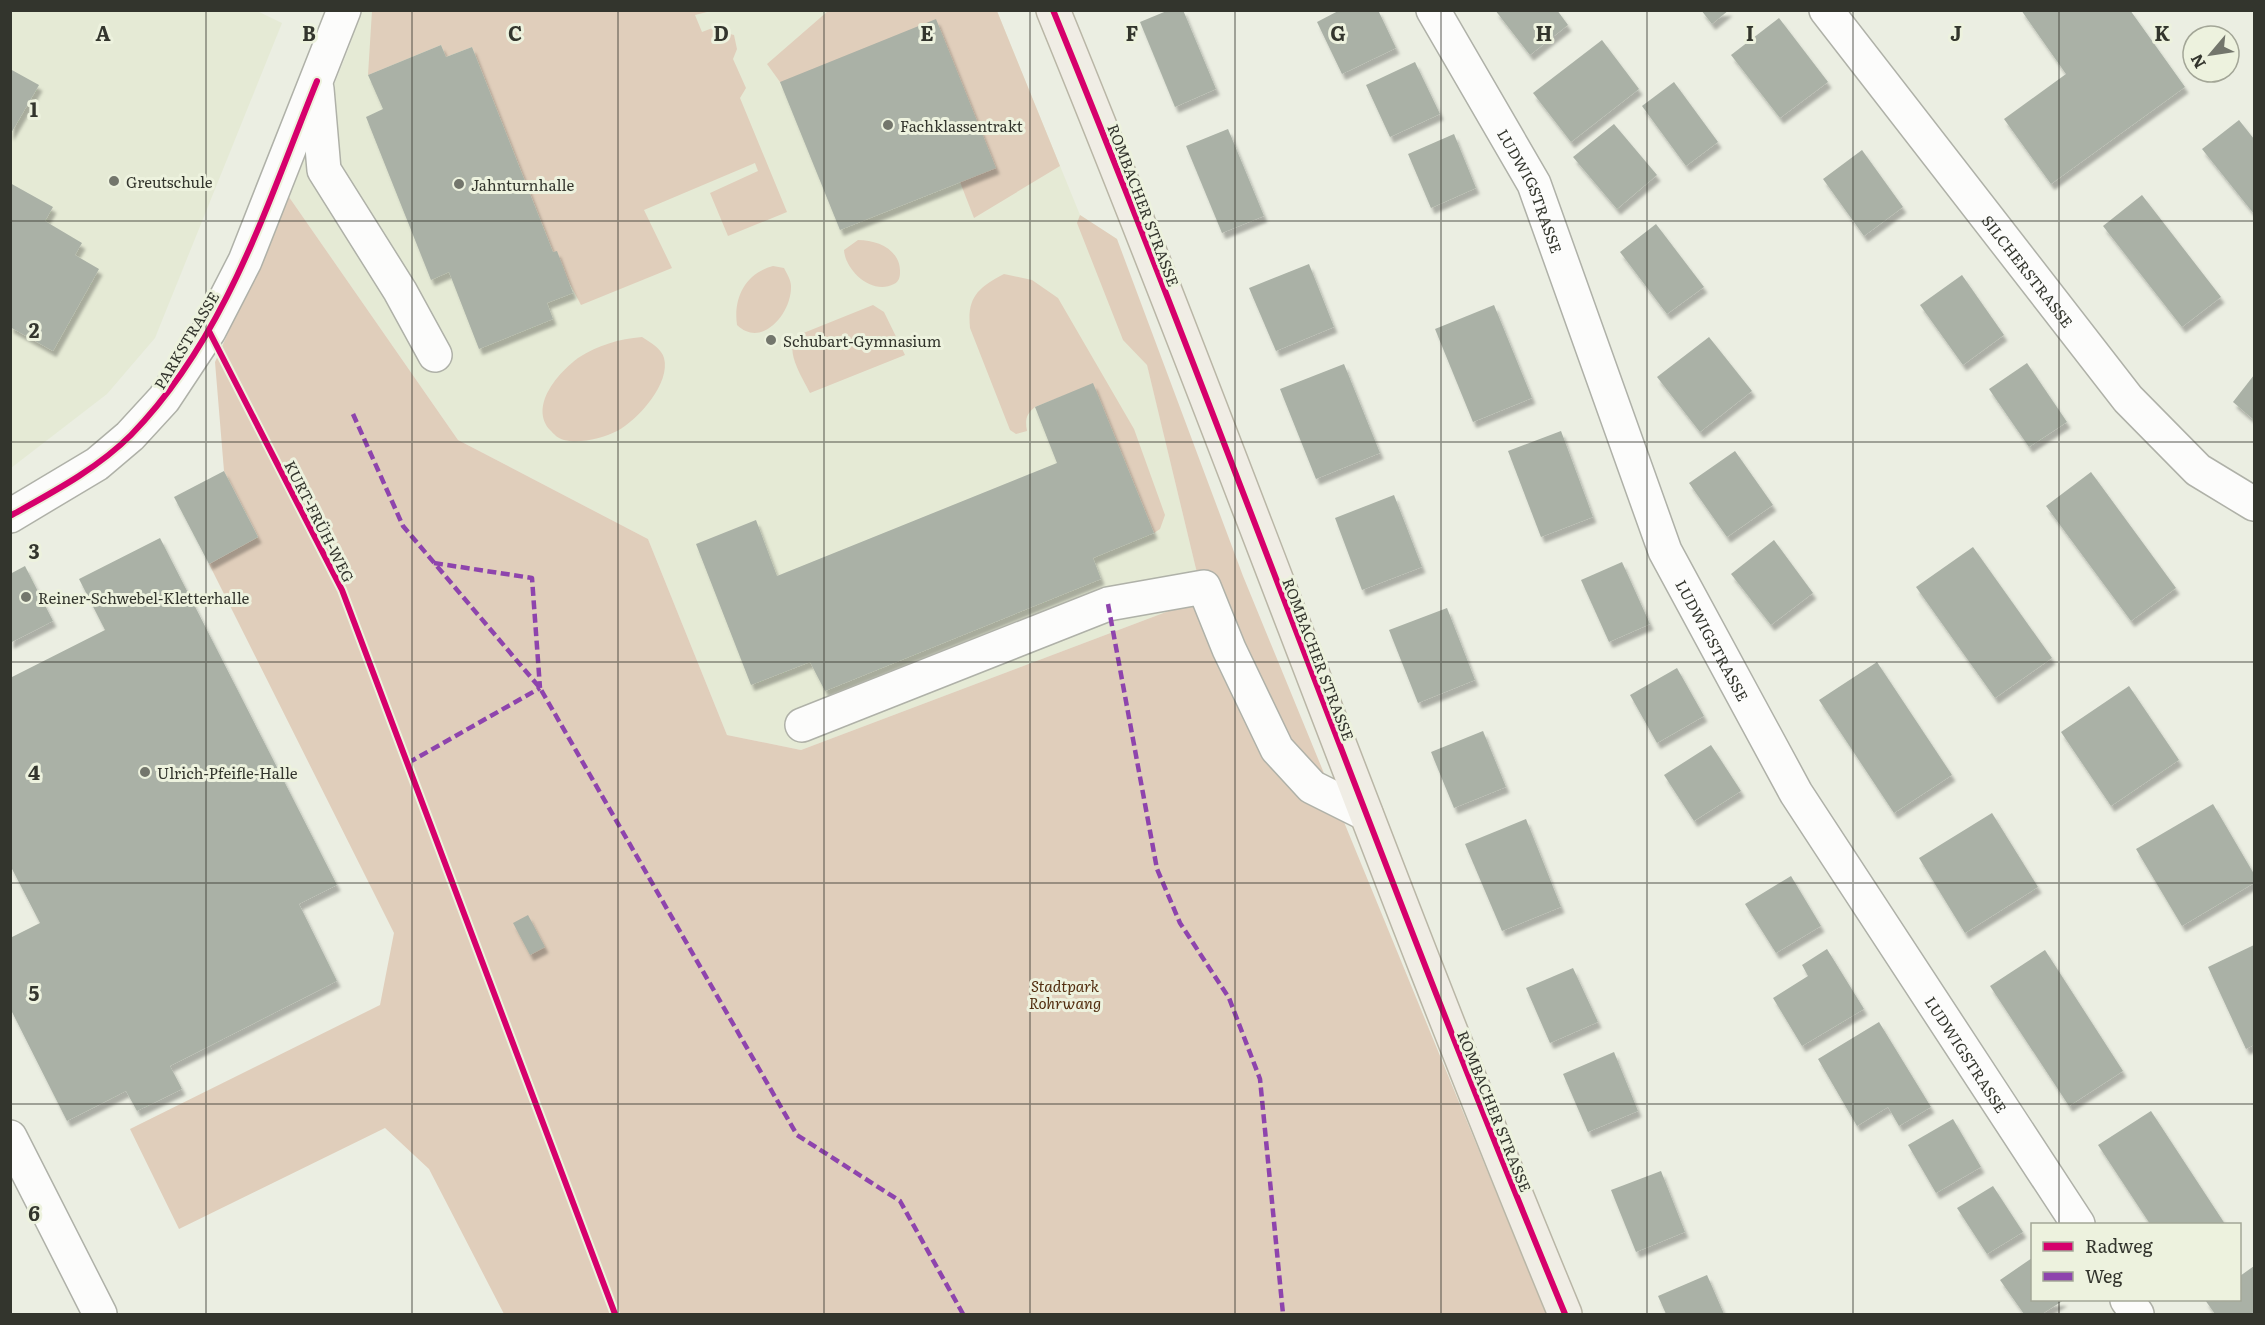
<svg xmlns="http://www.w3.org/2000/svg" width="2265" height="1325" viewBox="0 0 2265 1325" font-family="Literata,serif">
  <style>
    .built { fill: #e5ead5 }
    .green { fill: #e0cebb }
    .building { fill: #aab1a6; filter: url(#shadow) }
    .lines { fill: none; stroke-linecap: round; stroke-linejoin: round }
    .minor-casing { stroke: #afb1a8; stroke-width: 36 }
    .major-casing { stroke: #b9b6a6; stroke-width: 36 }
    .minor { stroke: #fcfcfb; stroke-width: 33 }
    .major { stroke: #f0ede5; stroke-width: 33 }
    .quiet { stroke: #8e44ad; stroke-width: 4.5; stroke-dasharray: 9 4.5; stroke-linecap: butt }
    .cycleway-casing { stroke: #edf2de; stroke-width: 10 }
    .cycleway { stroke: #d6006c; stroke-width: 6 }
    .grid { fill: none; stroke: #33352d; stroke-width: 1.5; stroke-opacity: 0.55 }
    .poi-dot { fill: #73766c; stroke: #edf2de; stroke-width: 2 }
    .labels { text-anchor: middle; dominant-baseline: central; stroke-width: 6; stroke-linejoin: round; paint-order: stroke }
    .poi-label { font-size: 15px; fill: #33352d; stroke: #edf2de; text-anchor: start }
    .street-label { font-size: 15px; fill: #33352d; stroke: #edf2de }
    .park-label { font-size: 15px; font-style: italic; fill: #522d0f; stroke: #edf2de }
    .grid-label { font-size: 20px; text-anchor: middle; font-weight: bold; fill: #33352d; stroke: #edf2de; stroke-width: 6; stroke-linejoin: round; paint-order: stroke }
  </style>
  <defs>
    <filter id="shadow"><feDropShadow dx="3.5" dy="6" stdDeviation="1.5" flood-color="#0004"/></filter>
  </defs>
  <rect width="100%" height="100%" fill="#ebeee2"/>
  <g class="built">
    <polygon points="11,11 257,11 282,23 155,338 107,394 11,468"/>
    <polygon points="360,11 997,11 1080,215 1117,239 1203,598 801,750 727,735 648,539 458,440 289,197 350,45"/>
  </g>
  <g class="green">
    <polygon points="372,11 711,11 695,15 702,32 723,24 730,34 734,35 737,49 733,59 746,88 740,98 787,212 728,236 710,193 758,171 755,163 644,210 672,268 581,305 553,252 472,47 446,57 441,45 368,75"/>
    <polygon points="828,11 997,11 1060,166 974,218 960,182 780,82 767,64"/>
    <polygon points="289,197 458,440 648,539 727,735 801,750 1203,598 1147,365 1123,340 1077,223 1080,215 1117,239 1243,576 1546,1314 504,1314 429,1169 385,1128 179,1229 130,1129 380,1005 394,933 209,564 258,537 224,471 215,362"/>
    <path d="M858 240C878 240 901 250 900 273 900 278 898 282 894 284 872 296 845 270 844 250Z"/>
    <path d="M773 266 784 268C787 274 791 280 791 286 792 313 762 349 737 325 733 297 746 273 773 266Z"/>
    <path d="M1004 274 1032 280 1058 298 1134 429 1165 515 1160 529 1154 533 1093 384 1035 407C1026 414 1025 420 1027 431L1016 434 1010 430 970 328C967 298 977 288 1004 274Z"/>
    <path d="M873 305 884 312 905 355 810 393C803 378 780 345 801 334Z"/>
    <path d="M642 337C650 342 662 349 664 358 671 383 638 420 617 431 603 438 580 444 564 440 557 438 555 435 550 430 529 406 558 373 578 358 598 345 619 339 642 337Z"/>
  </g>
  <g class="building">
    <polygon points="1169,10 1183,10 1216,89 1175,107 1140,22"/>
    <polygon points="1340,10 1378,10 1396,48 1342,74 1317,22"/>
    <polygon points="1495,10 1557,10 1568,25 1530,55"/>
    <polygon points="1701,10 1729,10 1712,24"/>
    <polygon points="2021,10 2130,10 2185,87 2051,184 2004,119 2066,74"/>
    <polygon points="1779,18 1828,82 1780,118 1731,55"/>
    <polygon points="936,19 996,168 840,230 780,82"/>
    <polygon points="1602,40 1639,89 1571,142 1533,93"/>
    <polygon points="441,45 446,57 472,47 553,252 557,251 573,293 547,303 553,319 479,349 449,272 431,280 366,117 383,109 368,75"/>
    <polygon points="1415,62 1440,114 1390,137 1366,85"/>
    <polygon points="10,69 39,85 10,135"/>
    <polygon points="1674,82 1718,142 1686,166 1642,106"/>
    <polygon points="2239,120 2254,139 2254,214 2202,149"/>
    <polygon points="1614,124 1657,175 1617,209 1573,157"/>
    <polygon points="1228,129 1264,216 1222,233 1186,146"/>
    <polygon points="1454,134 1476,188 1431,208 1408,154"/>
    <polygon points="1862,150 1903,207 1864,236 1823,179"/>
    <polygon points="10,183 53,207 45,221 82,243 75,255 99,269 53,351 10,327"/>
    <polygon points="2142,195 2221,297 2182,327 2103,226"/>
    <polygon points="1656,224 1704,287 1667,314 1620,252"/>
    <polygon points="1309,264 1334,327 1276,351 1249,288"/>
    <polygon points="1962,275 2004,335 1963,365 1920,305"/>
    <polygon points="1494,305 1532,398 1473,422 1435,329"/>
    <polygon points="1709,337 1752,391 1700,432 1657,377"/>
    <polygon points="2027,363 2067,422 2029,447 1989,389"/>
    <polygon points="1344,364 1380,453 1316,479 1280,389"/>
    <polygon points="2254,375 2254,420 2233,402"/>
    <polygon points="1093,383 1154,533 1093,558 1101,579 825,691 810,662 751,685 696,544 756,520 777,576 1057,463 1035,407"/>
    <polygon points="1561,431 1593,517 1541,537 1508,451"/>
    <polygon points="1735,451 1773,505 1727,537 1689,483"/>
    <polygon points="224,471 258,537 209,564 174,497"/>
    <polygon points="2091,472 2176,588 2131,621 2046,506"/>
    <polygon points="1394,495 1422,567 1362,590 1335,518"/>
    <polygon points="160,538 337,885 299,904 337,981 170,1066 182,1089 137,1111 126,1091 67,1121 10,1008 10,938 40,923 10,865 10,678 105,630 79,579"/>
    <polygon points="1774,540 1813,593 1771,625 1731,574"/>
    <polygon points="1973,547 2052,658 1995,698 1916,587"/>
    <polygon points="1622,562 1650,624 1609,642 1581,580"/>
    <polygon points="25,566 53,621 10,643 10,574"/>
    <polygon points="1447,608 1475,680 1418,703 1389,630"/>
    <polygon points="1877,662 1952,775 1894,813 1819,700"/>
    <polygon points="1677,668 1704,716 1657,743 1630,695"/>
    <polygon points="2129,686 2179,760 2111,806 2061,732"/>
    <polygon points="1483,731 1506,787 1454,808 1431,752"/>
    <polygon points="1711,745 1741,791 1694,821 1664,775"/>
    <polygon points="2213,804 2254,874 2254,883 2182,926 2136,849"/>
    <polygon points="1992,813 2038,887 1965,933 1919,858"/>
    <polygon points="1526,819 1561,907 1502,931 1465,844"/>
    <polygon points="1791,876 1821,926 1776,953 1745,904"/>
    <polygon points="528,915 545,947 530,955 513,923"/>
    <polygon points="2254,945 2254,1045 2246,1049 2208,967"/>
    <polygon points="1827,949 1864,1009 1802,1046 1773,998 1808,976 1802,965"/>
    <polygon points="2045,950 2123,1071 2069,1106 1990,986"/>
    <polygon points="1573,968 1598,1022 1550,1043 1526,988"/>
    <polygon points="1879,1022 1931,1107 1899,1126 1888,1107 1857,1126 1818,1059"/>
    <polygon points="1614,1052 1638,1111 1588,1132 1563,1074"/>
    <polygon points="2151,1111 2225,1224 2150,1224 2098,1145"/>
    <polygon points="1953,1119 1981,1167 1936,1193 1908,1145"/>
    <polygon points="1661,1171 1685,1232 1636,1252 1611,1190"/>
    <polygon points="1993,1186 2023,1232 1987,1254 1957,1208"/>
    <polygon points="2032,1258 2032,1300 2064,1300 2042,1314 2024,1314 2000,1280"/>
    <polygon points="2254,1266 2254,1314 2215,1314 2205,1300 2240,1300 2240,1276"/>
    <polygon points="1707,1275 1724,1314 1666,1314 1658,1296"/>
  </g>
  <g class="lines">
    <g class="minor-casing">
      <g id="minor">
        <path id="s1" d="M1433 10 1534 184 1665 551 1796 793 2078 1224"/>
        <path id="s2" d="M1826 10 2128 399 2198 470 2254 504"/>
        <polyline points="317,89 324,170 400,291 435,355"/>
        <polyline points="10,516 97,464 130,436 164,399 209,331 245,261 344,10"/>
        <polyline points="802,725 1108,604 1204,587 1229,649 1277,749 1312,787 1366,814"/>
        <polyline points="10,1137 100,1314"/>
        <polyline points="2127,1300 2137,1314"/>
      </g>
    </g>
    <g class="major-casing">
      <path id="major" d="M1053 10C1230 443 1386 883 1565 1314"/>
    </g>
    <use href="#minor" class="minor"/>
    <use href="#major" class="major"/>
    <g class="quiet">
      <polyline points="353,414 403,526 540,688 797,1135 900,1201 963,1314"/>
      <polyline points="434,563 532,578 540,688"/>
      <polyline points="1108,604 1157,869 1180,923 1229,998 1260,1079 1283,1314"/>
      <polyline points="408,763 540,688"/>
    </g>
    <g class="cycleway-casing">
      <g id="cycleway">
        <path d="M1053 10C1230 443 1386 883 1565 1314"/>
        <polyline points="209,331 342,590 615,1314"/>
        <path d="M10 516C53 492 97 469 131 435 226 338 267 204 317 81"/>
      </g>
    </g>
    <use href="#cycleway" class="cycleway"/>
  </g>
  <path class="grid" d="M206 10V1314M412 10V1314M618 10V1314M824 10V1314M1030 10V1314M1235 10V1314M1441 10V1314M1647 10V1314M1853 10V1314M2059 10V1224M10 221H2254M10 442H2254M10 662H2254M10 883H2254M10 1104H2254M2059 1300V1314"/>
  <g class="poi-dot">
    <circle cx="888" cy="125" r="6"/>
    <circle cx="114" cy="181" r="6"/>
    <circle cx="459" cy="184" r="6"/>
    <circle cx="771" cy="340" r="6"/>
    <circle cx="26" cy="597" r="6"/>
    <circle cx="145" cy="772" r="6"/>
  </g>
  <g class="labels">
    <g class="poi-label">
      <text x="900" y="125">Fachklassentrakt</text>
      <text x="126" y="181">Greutschule</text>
      <text x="471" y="184">Jahnturnhalle</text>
      <text x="783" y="340">Schubart-Gymnasium</text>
      <text x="38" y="597">Reiner-Schwebel-Kletterhalle</text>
      <text x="157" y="772">Ulrich-Pfeifle-Halle</text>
    </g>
    <g class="street-label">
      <text stroke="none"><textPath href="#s1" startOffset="206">LUDWIGSTRASSE</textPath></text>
      <text transform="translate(1144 205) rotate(69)">ROMBACHER STRASSE</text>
      <text stroke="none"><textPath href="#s2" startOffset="330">SILCHERSTRASSE</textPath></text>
      <text transform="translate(186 340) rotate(-59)">PARKSTRASSE</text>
      <text transform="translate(320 521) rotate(63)">KURT-FRÜH-WEG</text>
      <text stroke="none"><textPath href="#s1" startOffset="692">LUDWIGSTRASSE</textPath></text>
      <text transform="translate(1319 659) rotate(69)">ROMBACHER STRASSE</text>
      <text stroke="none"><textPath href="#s1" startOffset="1178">LUDWIGSTRASSE</textPath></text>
      <text transform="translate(1495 1111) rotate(68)">ROMBACHER STRASSE</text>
    </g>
    <g class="park-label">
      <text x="1065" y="985">Stadtpark<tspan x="1065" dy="17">Rohrwang</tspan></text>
    </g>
  </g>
  <g class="grid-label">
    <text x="103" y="41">A</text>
    <text x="309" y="41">B</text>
    <text x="515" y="41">C</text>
    <text x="721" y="41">D</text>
    <text x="927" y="41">E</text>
    <text x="1132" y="41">F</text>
    <text x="1338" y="41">G</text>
    <text x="1544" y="41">H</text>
    <text x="1750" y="41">I</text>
    <text x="1956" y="41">J</text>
    <text x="2162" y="41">K</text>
    <text x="34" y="117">1</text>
    <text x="34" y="338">2</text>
    <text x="34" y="559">3</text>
    <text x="34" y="780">4</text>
    <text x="34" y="1001">5</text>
    <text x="34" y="1221">6</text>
  </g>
  <rect width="2265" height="1325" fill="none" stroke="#33352d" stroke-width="24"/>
  <rect x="2031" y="1223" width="210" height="78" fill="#edf2de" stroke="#a3a697" stroke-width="1.5"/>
  <rect x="2043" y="1242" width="30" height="9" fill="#d6006c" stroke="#a3a697" stroke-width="1.5"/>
  <text x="2085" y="1253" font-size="18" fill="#33352d">Radweg</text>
  <rect x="2043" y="1272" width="30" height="9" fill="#8e44ad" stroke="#a3a697" stroke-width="1.5"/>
  <text x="2085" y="1283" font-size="18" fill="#33352d">Weg</text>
  <g transform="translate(2211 54) rotate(241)"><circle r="28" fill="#edf2de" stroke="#a3a697" stroke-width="1.5"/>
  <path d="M0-4.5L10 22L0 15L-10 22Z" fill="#73766c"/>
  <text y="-9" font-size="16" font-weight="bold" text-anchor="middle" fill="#33352d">N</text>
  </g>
</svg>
